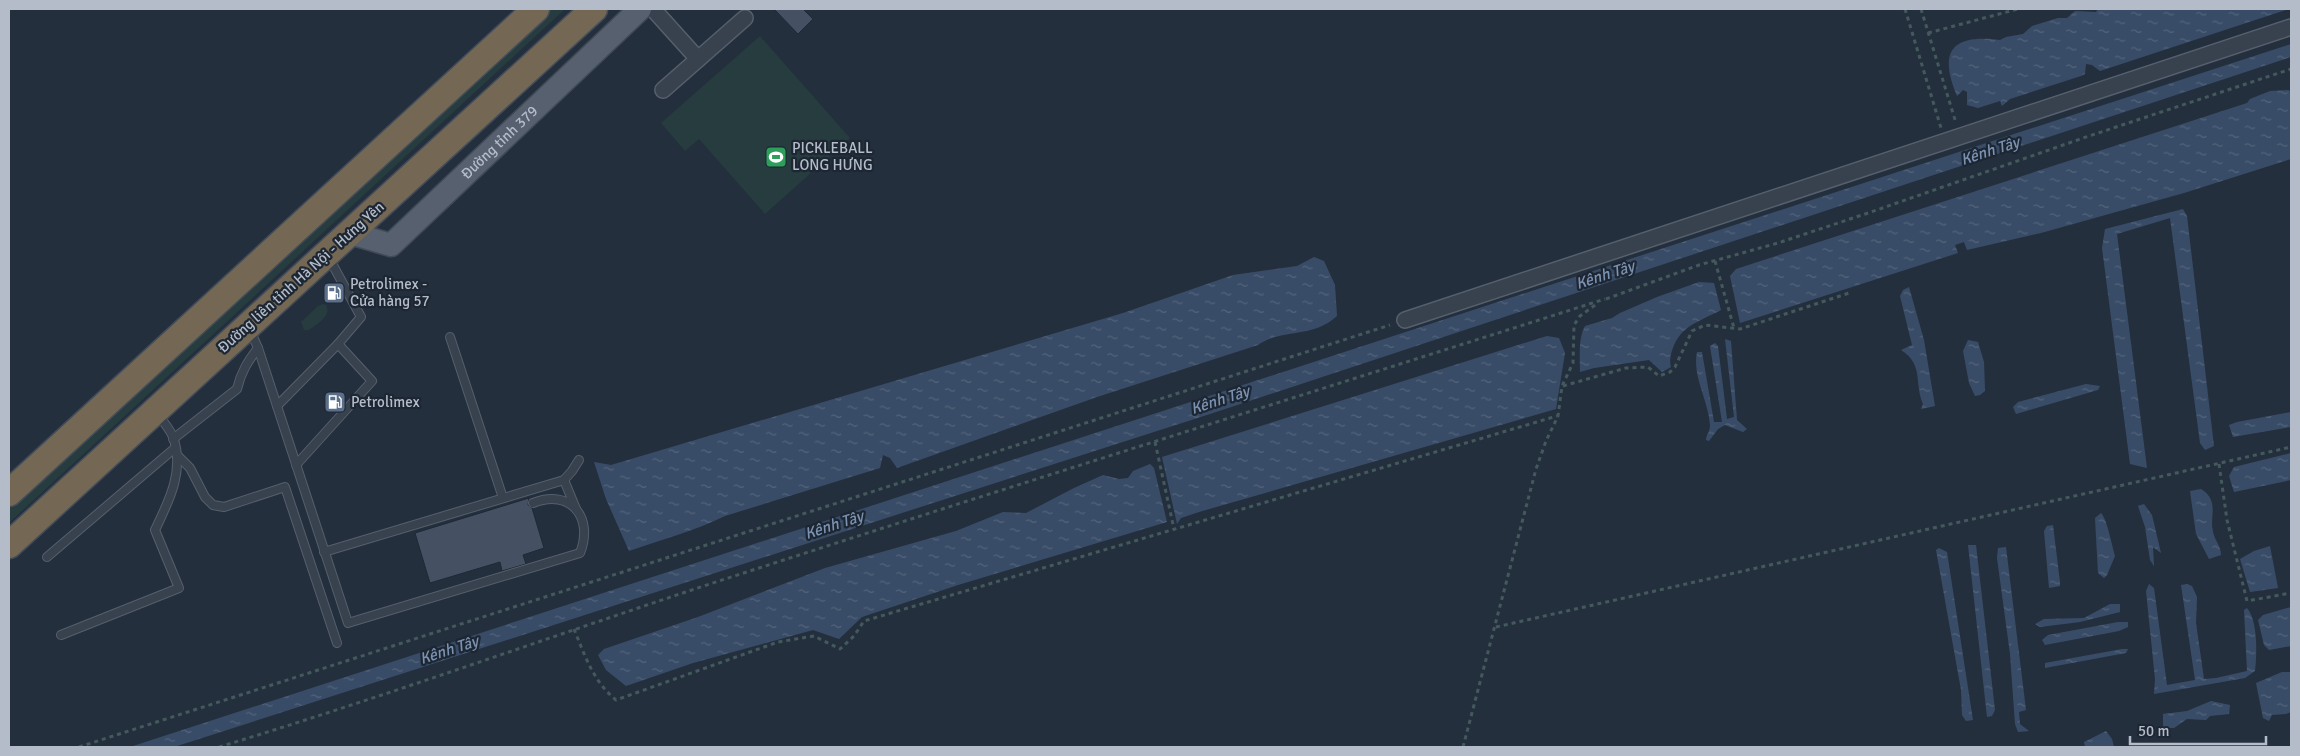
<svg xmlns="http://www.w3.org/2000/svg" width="2300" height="756" viewBox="0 0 2300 756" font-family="Signika,sans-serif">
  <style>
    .green { fill: #263c3f }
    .water { fill: url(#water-ripples) }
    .building { fill: #455162; stroke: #1f2835 }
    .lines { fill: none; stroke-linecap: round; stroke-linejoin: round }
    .lane-casing { stroke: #565f6c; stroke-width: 10 }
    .street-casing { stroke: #565f6c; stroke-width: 18 }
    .primary-casing { stroke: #414a57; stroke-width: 25 }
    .highway-casing { stroke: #434c59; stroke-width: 29 }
    .path { stroke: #44595c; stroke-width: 3; stroke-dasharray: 4 4; stroke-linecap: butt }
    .lane { stroke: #38414e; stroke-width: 8 }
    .street { stroke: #38414e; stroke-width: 15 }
    .primary { stroke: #56606e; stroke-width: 22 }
    .highway { stroke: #746855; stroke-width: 26 }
    .labels { text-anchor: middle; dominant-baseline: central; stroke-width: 4.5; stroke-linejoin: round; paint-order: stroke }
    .street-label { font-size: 15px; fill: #b4bcc9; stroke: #1d2633 }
    .poi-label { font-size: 15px; fill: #b4bcc9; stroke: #1d2633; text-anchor: start }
    .water-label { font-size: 16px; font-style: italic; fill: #7c92b1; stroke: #1d2633 }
  </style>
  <defs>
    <pattern id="water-ripples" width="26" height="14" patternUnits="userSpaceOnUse" patternTransform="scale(1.25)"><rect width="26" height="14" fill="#394c67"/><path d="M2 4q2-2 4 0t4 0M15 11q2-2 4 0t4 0" fill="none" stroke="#53647b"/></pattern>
  </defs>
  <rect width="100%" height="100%" fill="#242f3e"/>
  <g class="green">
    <polygon points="549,9 565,9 9,523 9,509"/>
    <polygon points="760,36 850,138 765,214 699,139 685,151 661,123"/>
    <path d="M323 304 326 305C332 316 317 324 309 330H304L301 322 318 306Z"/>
  </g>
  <g class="water">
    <path d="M2098 9H2289L2100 71 2092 65 2086 64 2085 74 2081 76 2010 99 2002 106 2000 101 1978 108 1967 105V92L1963 90 1957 96C1938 51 1952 34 2000 40L2006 37 2023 34 2032 26 2058 18H2067L2075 11 2096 12Z"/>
    <polygon points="2291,44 2291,57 1210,414 174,747 130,747"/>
    <polygon points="2289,90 2291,93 2291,159 2184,193 2041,233 1967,250 1964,242 1955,245 1958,253 1740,323 1730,276 1736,269 2247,103 2250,99 2270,91"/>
    <polygon points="2183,209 2187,216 2214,446 2205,450 2200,443 2170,218 2117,234 2147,468 2130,464 2102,248 2105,229"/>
    <path d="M1314 257 1324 261 1335 285 1337 316C1312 339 1282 328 1258 345L1097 397 897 468 890 458 883 455 880 468 725 516C695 531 660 540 629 551L606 499 594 462 611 465 1123 313 1233 275 1297 266Z"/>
    <path d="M1699 282 1714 283 1721 310C1710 316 1694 322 1685 330 1675 338 1668 356 1671 367L1662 372 1649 360 1594 368 1580 372C1580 357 1578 338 1585 326L1612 318 1620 313 1657 297Z"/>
    <path d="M1909 287 1924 340 1935 406 1921 409 1923 404C1914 383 1924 364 1901 350L1912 345 1900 296 1903 290Z"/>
    <polygon points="1547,336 1559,338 1565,353 1556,409 1199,512 1181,518 1177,524 1162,457"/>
    <path d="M1725 339 1731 341 1737 420 1747 429 1743 432 1725 425 1718 429 1709 441 1706 440C1706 435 1710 431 1710 426 1709 401 1692 377 1697 352H1702L1714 422H1722L1710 346 1715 343 1718 346 1727 419 1734 417Z"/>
    <polygon points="1968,340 1978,342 1984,362 1985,391 1980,395 1975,396 1969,383 1963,351"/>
    <polygon points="2086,384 2100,386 2098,390 2016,414 2013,407 2018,402"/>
    <polygon points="2291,412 2291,427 2233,437 2229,425 2237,422"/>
    <polygon points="2291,453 2291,480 2234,492 2229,476 2234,467"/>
    <polygon points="1150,464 1154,468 1167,522 958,585 862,617 839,639 813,630 693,663 626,686 606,670 598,655 604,649 698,617 825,568 956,531 1003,512 1026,513 1074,488 1103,475 1119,479 1128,478 1133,471"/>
    <path d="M2201 489C2220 501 2209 516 2213 532 2215 541 2221 546 2221 555L2209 559 2196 534 2190 491Z"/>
    <polygon points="2144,504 2152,515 2161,553 2153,547 2154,566 2150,560 2145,527 2138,506"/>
    <path d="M2101 513C2107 519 2112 546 2115 556L2107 575 2104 578 2098 573 2095 518Z"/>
    <polygon points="2053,525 2060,582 2060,586 2049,588 2044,531 2047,526"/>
    <polygon points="1968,545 1976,545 1995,710 1992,716 1987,717"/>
    <polygon points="2270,546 2278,588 2250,592 2240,559 2254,551"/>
    <polygon points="2006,547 2026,710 2019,712 2020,724 2029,731 2018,732 2015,724 2010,654 1997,558 1998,548"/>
    <polygon points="1939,548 1947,552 1973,720 1966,721 1962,715 1961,690 1936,550"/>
    <path d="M2149 584 2154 588 2167 685 2195 680 2181 585 2187 584 2192 586 2197 597 2196 623 2204 679 2216 678 2247 671 2244 610 2247 608C2258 621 2257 655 2255 671L2245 678 2154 694 2155 679 2146 591Z"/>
    <polygon points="2110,604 2120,604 2120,612 2080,622 2040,627 2035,624 2044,619 2084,618"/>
    <polygon points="2291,607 2291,646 2269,650 2264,645 2258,620 2263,615"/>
    <polygon points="2118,622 2128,622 2128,627 2119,631 2045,645 2042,640 2048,635"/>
    <polygon points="2122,649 2128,649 2126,653 2045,668 2045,663"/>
    <polygon points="2282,672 2291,672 2291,712 2286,714 2272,715 2269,721 2263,718 2256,683"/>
    <polygon points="2211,701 2230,705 2229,714 2210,716 2206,720 2187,719 2174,728 2163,728 2163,714 2187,711"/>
    <polygon points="2106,731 2112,739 2114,747 2085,747 2084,742"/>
  </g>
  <g class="building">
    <polygon points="774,9 803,9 813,19 798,34"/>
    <polygon points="529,498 528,505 532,508 544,548 523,555 526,564 502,571 500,562 430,583 415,533"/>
  </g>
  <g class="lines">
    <g class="lane-casing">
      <g id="lane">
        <path d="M250 330 258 348 348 623 580 553C594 518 571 488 533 503"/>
        <polyline points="450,337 503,498"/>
        <polyline points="277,406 338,344"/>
        <path d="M173 439 237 389C241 372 248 361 258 348"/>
        <polyline points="178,456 190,468 205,497 213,505 224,507 285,487 337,643"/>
        <polyline points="296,465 372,381 338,344 361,317 329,258"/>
        <polyline points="564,480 572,471 579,460"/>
        <polyline points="324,552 564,480 576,509"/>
        <polyline points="47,557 175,448"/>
        <path d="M61 635 179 588 155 530C169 501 185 470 173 437 170 429 163 422 158 414"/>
      </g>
    </g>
    <g class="street-casing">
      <g id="street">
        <polyline points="653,9 698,59"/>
        <polyline points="663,90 745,18"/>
        <polyline points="1405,320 2291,27"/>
      </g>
    </g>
    <g class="primary-casing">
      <g id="primary">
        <path id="s1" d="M350 233 391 245 640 9"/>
      </g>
    </g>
    <g class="highway-casing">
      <g id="highway">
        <polyline points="9,493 536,9"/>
        <polyline points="9,545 594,9"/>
      </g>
    </g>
    <g class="path">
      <polyline points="1905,9 1941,128"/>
      <polyline points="1921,9 1956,123"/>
      <polyline points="1928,33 2018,9"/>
      <polyline points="1715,261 1734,328"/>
      <polyline points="1606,299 1699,265 1778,243 1871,212 2089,136 2291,69"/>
      <polyline points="1563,386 1626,368 1648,367 1659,376 1670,372 1675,367 1692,331 1705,325 1740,329 1849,293"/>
      <polyline points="1155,442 1174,529"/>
      <polyline points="2219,464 2227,520 2247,601 2291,593"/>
      <polyline points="1496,627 2291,447"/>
      <path d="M574 629C585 656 593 681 616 700L778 642 814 636 840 649 854 636 864 621 1557 416"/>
      <polyline points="79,747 1390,325"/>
      <path d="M219 747C387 696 552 636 719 581 1014 485 1310 393 1605 299"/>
      <polyline points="1463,747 1536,469 1546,441 1558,416 1562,386 1573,363 1574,325 1580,316 1598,303"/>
    </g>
    <use href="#lane" class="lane"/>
    <use href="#street" class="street"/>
    <use href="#primary" class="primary"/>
    <use href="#highway" class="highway"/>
  </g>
  <defs>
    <g id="stadium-square" transform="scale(1.125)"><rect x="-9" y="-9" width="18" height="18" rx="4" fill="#2e9e5b" stroke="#1d2633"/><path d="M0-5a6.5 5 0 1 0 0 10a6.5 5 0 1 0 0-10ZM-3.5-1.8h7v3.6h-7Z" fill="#fff"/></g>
    <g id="fuel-square" transform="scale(1.125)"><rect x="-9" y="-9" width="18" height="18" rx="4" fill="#5c6f8a" stroke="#1d2633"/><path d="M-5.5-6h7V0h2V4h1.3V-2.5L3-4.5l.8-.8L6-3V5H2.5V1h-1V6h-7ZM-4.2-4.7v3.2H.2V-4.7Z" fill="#fff"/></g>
  </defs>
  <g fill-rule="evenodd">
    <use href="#stadium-square" x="776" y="157"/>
    <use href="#fuel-square" x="334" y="293"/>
    <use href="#fuel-square" x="335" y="402"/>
  </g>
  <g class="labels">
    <g class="street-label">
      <text stroke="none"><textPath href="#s1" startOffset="192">Đường tỉnh 379</textPath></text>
      <text transform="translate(301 277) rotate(-42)">Đường liên tỉnh Hà Nội - Hưng Yên</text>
    </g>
    <g class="poi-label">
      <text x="792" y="148">PICKLEBALL<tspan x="792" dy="17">LONG HƯNG</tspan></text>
      <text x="350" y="284">Petrolimex -<tspan x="350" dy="17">Cửa hàng 57</tspan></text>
      <text x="351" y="402">Petrolimex</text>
    </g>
    <g class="water-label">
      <text transform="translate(1990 151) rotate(-18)">Kênh Tây</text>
      <text transform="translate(1605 275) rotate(-18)">Kênh Tây</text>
      <text transform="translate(1220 400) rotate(-18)">Kênh Tây</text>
      <text transform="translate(834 525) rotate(-18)">Kênh Tây</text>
      <text transform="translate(449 650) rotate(-18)">Kênh Tây</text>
    </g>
  </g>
  <rect width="2300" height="756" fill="none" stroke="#b4bcc9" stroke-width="20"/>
  <path d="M2130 736v8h136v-8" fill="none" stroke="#b4bcc9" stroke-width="2.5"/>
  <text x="2138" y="736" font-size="15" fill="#b4bcc9" stroke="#1d2633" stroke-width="4" paint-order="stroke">50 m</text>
</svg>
